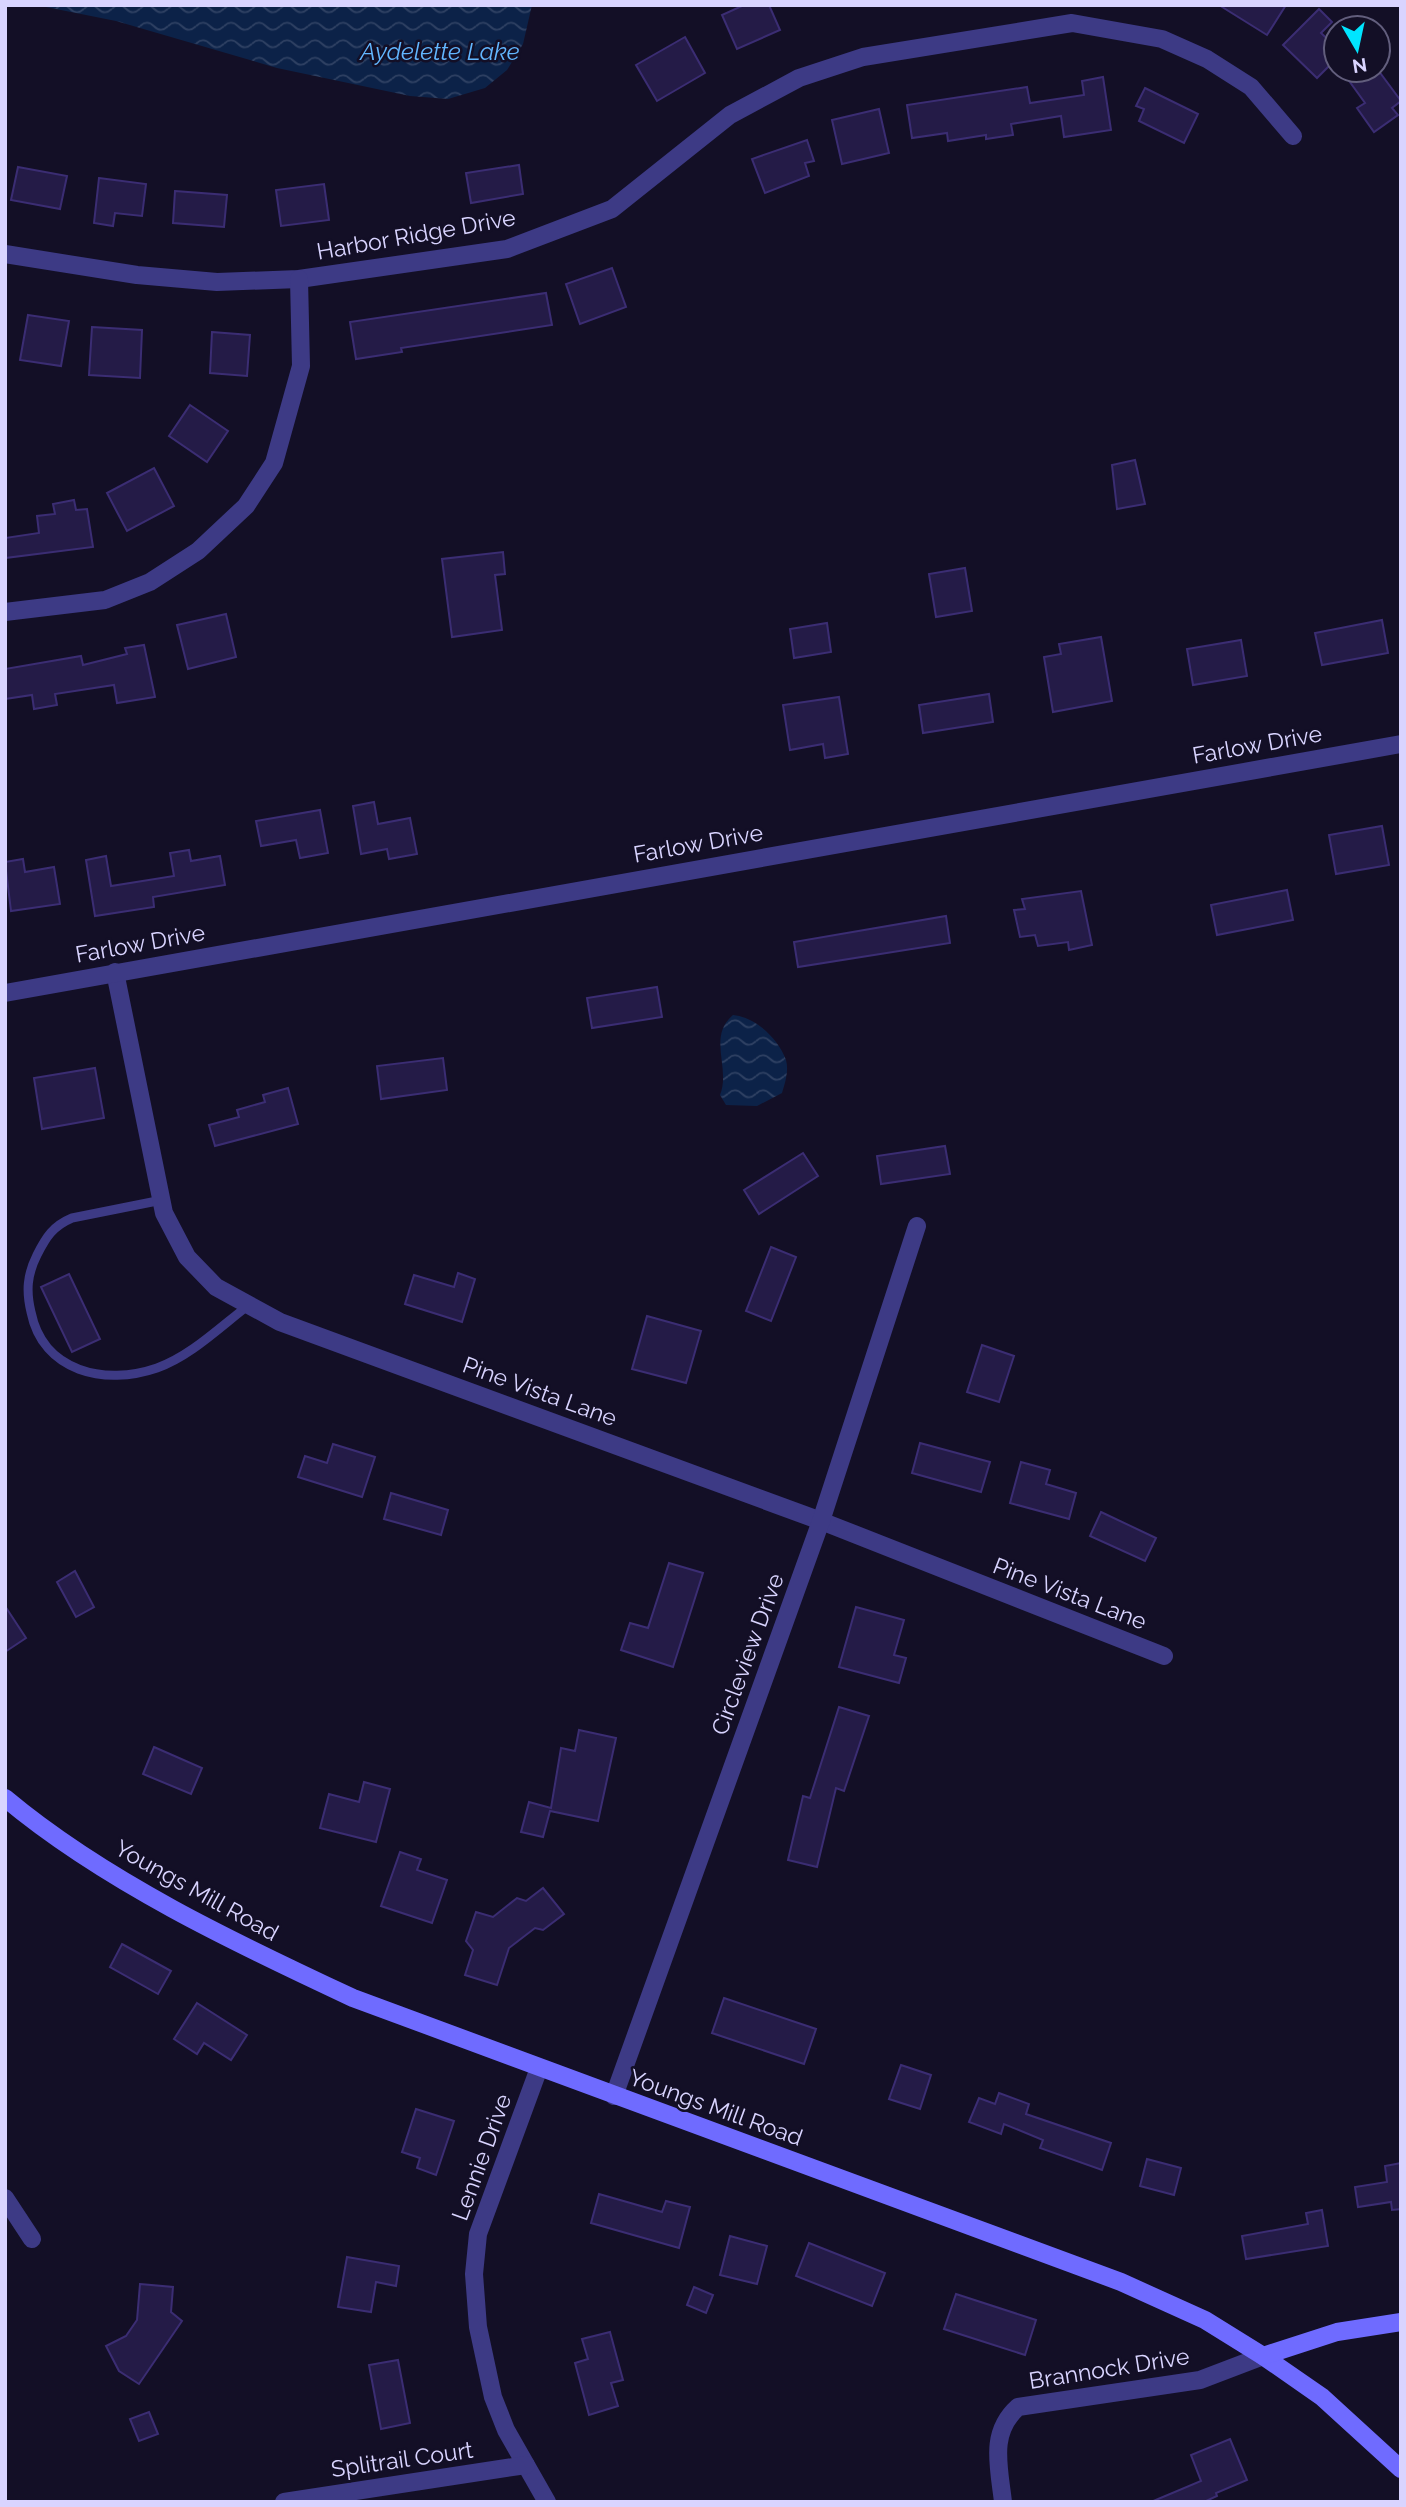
<svg xmlns="http://www.w3.org/2000/svg" width="1406" height="2507" viewBox="0 0 1406 2507" font-family="Raleway,sans-serif">
  <style>
    .water { fill: url(#water-waves) }
    .building { fill: #241b47; stroke: #3b2d73; stroke-width: 2 }
    .lines { fill: none; stroke-linecap: round; stroke-linejoin: round }
    .lane { stroke: #3d3a85; stroke-width: 9 }
    .street { stroke: #3d3a85; stroke-width: 18 }
    .secondary { stroke: #6f6bff; stroke-width: 18 }
    .labels { text-anchor: middle; dominant-baseline: central; stroke-width: 5; stroke-linejoin: round; paint-order: stroke }
    .street-label { font-size: 23px; fill: #d9d4ff; stroke: #130f26 }
    .water-label { font-size: 24px; font-style: italic; fill: #62b6ff; stroke: #130f26 }
  </style>
  <defs>
    <pattern id="water-waves" width="16" height="10" patternUnits="userSpaceOnUse" patternTransform="scale(1.75)"><rect width="16" height="10" fill="#0c2248"/><path d="M0 5q4-4 8 0t8 0" fill="none" stroke="#2f4163"/></pattern>
  </defs>
  <rect width="100%" height="100%" fill="#130f26"/>
  <g class="water">
    <polygon points="36,5 532,5 523,44 507,70 485,88 448,99 410,96 277,68 116,21"/>
    <path d="M733 1015C755 1017 778 1038 786 1060 789 1071 785 1083 782 1093L757 1106 726 1105 720 1095C731 1068 707 1037 733 1015Z"/>
  </g>
  <g class="building">
    <polygon points="744,5 769,5 780,30 737,49 722,15"/>
    <polygon points="1219,5 1286,5 1267,35"/>
    <polygon points="1319,9 1332,22 1321,33 1336,47 1336,59 1317,78 1283,45"/>
    <polygon points="685,37 705,73 657,101 636,65"/>
    <polygon points="1358,70 1378,70 1401,101 1392,108 1398,115 1374,132 1357,108 1365,103 1347,78"/>
    <polygon points="1103,77 1111,130 1064,137 1061,116 1011,124 1013,135 986,139 986,135 948,141 947,133 912,138 907,105 1027,87 1030,103 1084,95 1082,81"/>
    <polygon points="1145,88 1198,114 1184,143 1139,121 1144,109 1136,106"/>
    <polygon points="879,109 889,153 842,164 832,120"/>
    <polygon points="807,140 814,161 805,163 809,176 765,193 752,159"/>
    <polygon points="519,165 523,194 471,203 466,173"/>
    <polygon points="18,167 67,176 60,209 11,200"/>
    <polygon points="99,178 146,184 142,216 115,213 113,226 94,223"/>
    <polygon points="324,184 329,220 281,226 276,190"/>
    <polygon points="175,191 227,195 224,227 173,223"/>
    <polygon points="612,268 626,307 580,324 566,284"/>
    <polygon points="546,293 552,325 401,348 402,352 356,359 350,322"/>
    <polygon points="28,315 69,321 61,366 20,360"/>
    <polygon points="92,327 142,330 140,378 89,375"/>
    <polygon points="212,332 250,335 247,376 210,373"/>
    <polygon points="190,405 228,431 207,462 169,436"/>
    <polygon points="1135,460 1145,504 1117,509 1112,465"/>
    <polygon points="154,468 174,506 127,531 107,493"/>
    <polygon points="74,500 76,510 87,509 93,547 5,558 5,538 39,533 37,516 55,514 53,504"/>
    <polygon points="503,552 505,574 495,575 502,630 452,637 442,559"/>
    <polygon points="965,568 972,611 936,617 929,574"/>
    <polygon points="226,614 236,657 188,669 177,625"/>
    <polygon points="1382,620 1388,653 1322,665 1315,633"/>
    <polygon points="827,623 831,652 794,658 790,629"/>
    <polygon points="1101,637 1112,701 1053,712 1044,657 1061,654 1059,644"/>
    <polygon points="1241,640 1247,676 1193,685 1187,649"/>
    <polygon points="144,645 155,697 117,703 114,685 55,694 57,705 34,709 32,695 5,699 5,669 81,656 83,665 127,654 125,648"/>
    <polygon points="989,694 993,722 923,733 919,705"/>
    <polygon points="839,697 848,754 825,758 823,744 790,750 783,705"/>
    <polygon points="374,802 378,824 410,818 417,854 389,859 387,849 361,854 353,806"/>
    <polygon points="320,810 328,853 300,858 296,840 261,846 256,821"/>
    <polygon points="1382,826 1389,865 1336,874 1329,835"/>
    <polygon points="189,850 191,861 220,856 225,885 153,897 154,907 95,916 86,860 106,856 111,886 174,876 170,853"/>
    <polygon points="23,859 25,872 54,867 60,904 11,911 5,862"/>
    <polygon points="1287,890 1293,920 1217,935 1211,905"/>
    <polygon points="1081,891 1092,945 1069,950 1068,942 1038,946 1035,935 1020,937 1014,910 1025,909 1022,899"/>
    <polygon points="946,916 950,943 798,967 794,942"/>
    <polygon points="657,987 662,1017 592,1028 587,998"/>
    <polygon points="443,1058 447,1090 381,1099 377,1066"/>
    <polygon points="95,1068 104,1118 42,1129 34,1078"/>
    <polygon points="288,1088 298,1124 215,1146 209,1125 239,1117 237,1110 265,1102 263,1095"/>
    <polygon points="945,1146 950,1174 881,1184 877,1156"/>
    <polygon points="803,1153 818,1176 759,1214 744,1190"/>
    <polygon points="771,1247 796,1257 771,1321 746,1311"/>
    <polygon points="458,1273 475,1279 462,1322 405,1304 414,1275 454,1287"/>
    <polygon points="69,1274 100,1339 72,1352 41,1287"/>
    <polygon points="647,1316 701,1331 686,1383 632,1369"/>
    <polygon points="982,1345 1014,1356 999,1402 967,1392"/>
    <polygon points="920,1443 990,1462 981,1492 912,1473"/>
    <polygon points="333,1444 375,1457 362,1497 298,1477 305,1456 327,1463"/>
    <polygon points="1021,1462 1050,1470 1046,1484 1076,1493 1069,1519 1010,1503"/>
    <polygon points="391,1493 448,1510 441,1535 384,1519"/>
    <polygon points="1101,1512 1156,1538 1145,1561 1090,1536"/>
    <polygon points="669,1563 703,1573 673,1667 621,1650 630,1623 648,1628"/>
    <polygon points="75,1571 94,1607 76,1617 57,1582"/>
    <polygon points="5,1606 26,1638 5,1652"/>
    <polygon points="856,1607 904,1620 894,1655 906,1658 899,1683 839,1667"/>
    <polygon points="839,1707 869,1716 844,1791 836,1788 817,1867 788,1860 803,1796 810,1798"/>
    <polygon points="579,1730 616,1738 598,1821 550,1811 543,1837 521,1832 529,1802 551,1808 561,1748 575,1751"/>
    <polygon points="154,1747 202,1768 191,1794 143,1774"/>
    <polygon points="364,1782 390,1789 376,1842 320,1828 329,1794 359,1802"/>
    <polygon points="400,1852 421,1859 417,1870 447,1880 432,1923 381,1906"/>
    <polygon points="543,1888 564,1914 543,1930 535,1928 509,1948 497,1985 465,1975 473,1950 466,1941 476,1912 493,1917 517,1898 526,1901"/>
    <polygon points="122,1944 171,1971 158,1994 110,1967"/>
    <polygon points="724,1998 816,2029 804,2064 712,2033"/>
    <polygon points="197,2003 247,2035 231,2060 204,2043 197,2054 174,2039"/>
    <polygon points="901,2065 931,2075 920,2109 889,2099"/>
    <polygon points="999,2093 1029,2104 1026,2114 1111,2143 1102,2170 1040,2148 1043,2140 1004,2124 1001,2134 969,2122 979,2098 995,2104"/>
    <polygon points="416,2109 454,2121 436,2175 417,2168 420,2158 402,2152"/>
    <polygon points="1147,2159 1181,2168 1174,2195 1140,2186"/>
    <polygon points="1401,2163 1401,2209 1392,2210 1391,2202 1358,2207 1355,2187 1387,2182 1385,2166"/>
    <polygon points="599,2194 662,2212 666,2201 690,2207 679,2248 591,2223"/>
    <polygon points="1322,2210 1328,2246 1246,2259 1242,2236 1308,2224 1306,2213"/>
    <polygon points="730,2236 767,2246 757,2284 720,2275"/>
    <polygon points="809,2243 885,2273 872,2306 796,2276"/>
    <polygon points="347,2257 399,2266 396,2286 376,2282 371,2312 338,2307"/>
    <polygon points="140,2284 173,2287 171,2312 182,2321 139,2384 119,2371 106,2346 126,2336 137,2320"/>
    <polygon points="694,2287 713,2295 706,2313 687,2305"/>
    <polygon points="956,2294 1036,2320 1025,2355 944,2329"/>
    <polygon points="610,2332 623,2380 611,2383 618,2406 589,2415 575,2363 588,2359 582,2339"/>
    <polygon points="398,2360 410,2423 381,2429 369,2365"/>
    <polygon points="149,2412 158,2434 139,2441 130,2419"/>
    <polygon points="1230,2439 1247,2480 1216,2493 1217,2496 1204,2502 1151,2502 1201,2481 1191,2455"/>
  </g>
  <g class="lines">
    <path class="lane" d="M162 1200 72 1218C53 1226 46 1237 37 1255 27 1275 26 1291 31 1312 43 1372 105 1386 157 1368 191 1356 221 1326 249 1305"/>
    <g class="street">
      <polyline points="5,254 137,275 217,282 299,279 507,249 612,209 730,115 799,78 863,57 1072,23 1162,39 1207,59 1251,87 1293,136"/>
      <polyline points="5,612 105,600 150,582 198,551 246,506 274,463 301,366 299,279"/>
      <polyline points="115,972 164,1213 187,1257 216,1287 280,1322 821,1521 1164,1656"/>
      <polyline points="5,993 1401,744"/>
      <polyline points="539,2068 478,2234 474,2274 478,2327 493,2397 506,2430 547,2502"/>
      <polyline points="614,2096 821,1521 917,1226"/>
      <polyline points="5,2198 32,2239"/>
      <polyline points="284,2502 526,2465"/>
      <path d="M1003 2502C999 2466 989 2433 1018 2407L1200 2380 1263 2356"/>
    </g>
    <g class="secondary">
      <path d="M5 1798C104 1881 237 1944 353 1998L1121 2282 1205 2320 1263 2356 1322 2397 1401 2469"/>
      <polyline points="1263,2356 1337,2332 1401,2322"/>
    </g>
  </g>
  <g class="labels">
    <g class="street-label">
      <text transform="translate(416 234) rotate(-10)">Harbor Ridge Drive</text>
      <text transform="translate(1257 744) rotate(-10)">Farlow Drive</text>
      <text transform="translate(698 843) rotate(-10)">Farlow Drive</text>
      <text transform="translate(140 943) rotate(-10)">Farlow Drive</text>
      <text transform="translate(540 1391) rotate(20)">Pine Vista Lane</text>
      <text transform="translate(1070 1593) rotate(21)">Pine Vista Lane</text>
      <text transform="translate(747 1654) rotate(-70)">Circleview Drive</text>
      <text transform="translate(197 1890) rotate(29)">Youngs Mill Road</text>
      <text transform="translate(716 2107) rotate(20)">Youngs Mill Road</text>
      <text transform="translate(481 2157) rotate(-70)">Lennie Drive</text>
      <text transform="translate(1109 2368) rotate(-9)">Brannock Drive</text>
      <text transform="translate(402 2459) rotate(-8)">Splitrail Court</text>
    </g>
    <g class="water-label">
      <text x="440" y="51">Aydelette Lake</text>
    </g>
  </g>
  <rect width="1406" height="2507" fill="none" stroke="#d9d4ff" stroke-width="14"/>
  <g transform="translate(1357 49) rotate(171)"><circle r="33" fill="#130f26" stroke="#625e7d" stroke-width="2"/>
  <path d="M0-5L12 26L0 18L-12 26Z" fill="#00e5ff"/>
  <text y="-10" font-size="19" font-weight="bold" text-anchor="middle" fill="#d9d4ff">N</text>
  </g>
</svg>
